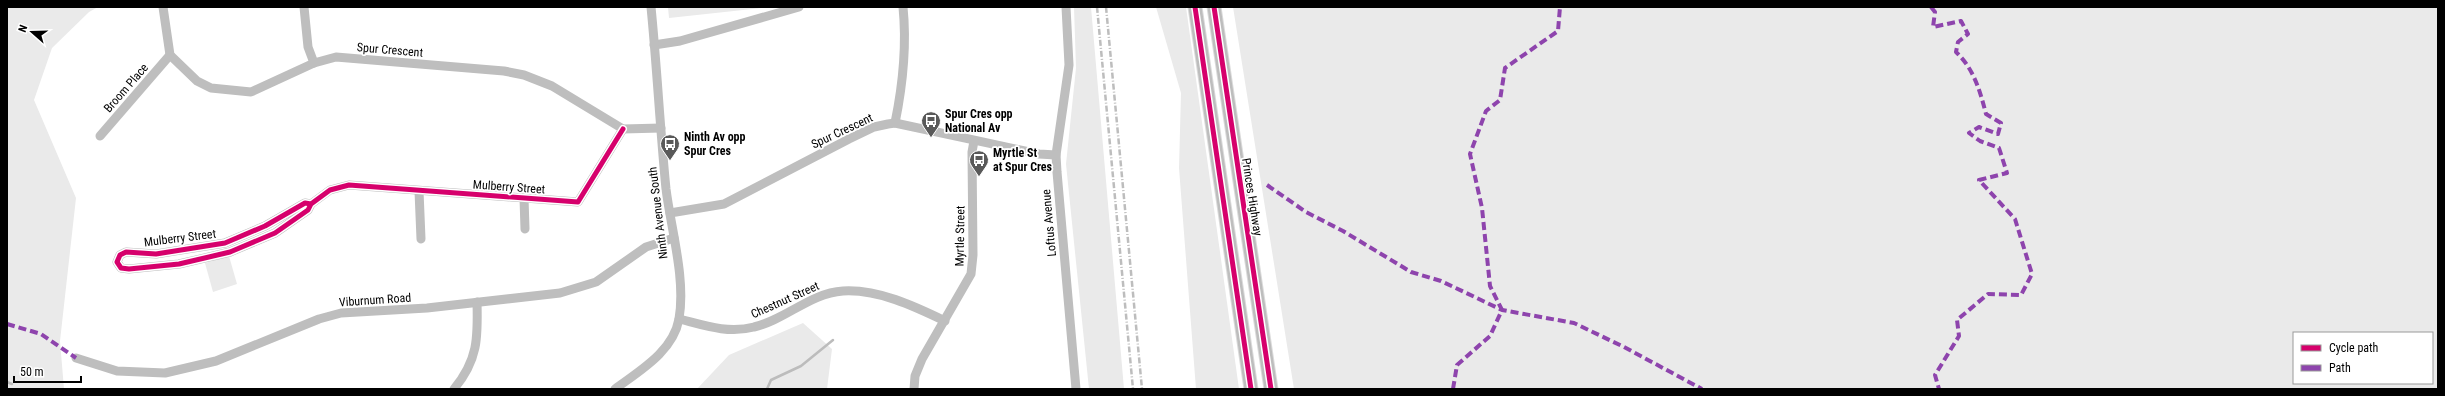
<svg xmlns="http://www.w3.org/2000/svg" width="2445" height="396" viewBox="0 0 2445 396" font-family="'Roboto Condensed',sans-serif">
  <style>
    .green { fill: #eaeaea; fill-rule: evenodd }
    .lines { fill: none; stroke-linecap: round; stroke-linejoin: round }
    .stream { stroke: #bcbcbc; stroke-width: 2.5 }
    .highway-casing { stroke: #dbdbdb; stroke-width: 15 }
    .minor { stroke: #bebebe; stroke-width: 9 }
    .highway { stroke: #bdbdbd; stroke-width: 13 }
    .rail { stroke: #bdbdbd; stroke-width: 2.5; stroke-dasharray: 6 2 1 2; stroke-linecap: butt }
    .quiet { stroke: #8e44ad; stroke-width: 4; stroke-dasharray: 8 4; stroke-linecap: butt }
    .cycleway-casing { stroke: #fff; stroke-width: 8 }
    .cycleway { stroke: #d6006c; stroke-width: 5 }
    .labels { text-anchor: middle; dominant-baseline: central; stroke-width: 3.5; stroke-linejoin: round; paint-order: stroke }
    .street-label { font-size: 12px; fill: #000; stroke: #fff }
    .poi-label { font-size: 12px; font-weight: bold; fill: #000; stroke: #fff; text-anchor: start }
  </style>
  <rect width="100%" height="100%" fill="#fff"/>
  <g class="green">
    <polygon points="7,7 98,7 89,12 52,48 34,100 76,198 60,341 64,389 7,389"/>
    <polygon points="668,7 770,7 669,18"/>
    <polygon points="1074,7 1091,7 1124,389 1089,389 1066,164 1076,68"/>
    <polygon points="1156,7 1186,7 1239,389 1196,389 1179,168 1181,93"/>
    <path d="M1233 7H2438V389H1294ZM2294 333H2432V383H2294Z"/>
    <polygon points="229,256 237,284 213,292 205,263"/>
    <polygon points="803,323 832,349 827,389 697,389 729,355"/>
  </g>
  <g class="lines">
    <g class="stream">
      <polyline points="7,382 12,384"/>
      <polyline points="767,389 771,380 801,366 833,340"/>
    </g>
    <g class="highway-casing">
      <g id="highway">
        <polyline points="1195,7 1251,389"/>
        <polyline points="1214,7 1271,389"/>
      </g>
    </g>
    <g class="minor">
      <polyline points="163,7 170,55 197,81 211,88 251,92 314,63 336,57 504,71 524,75 552,86 623,129 661,128"/>
      <polyline points="304,7 308,47 314,63"/>
      <polyline points="1066,7 1069,65 1056,155 1057,172 1076,389"/>
      <polyline points="654,45 680,41 799,7"/>
      <path d="M895 123C903 84 907 47 903 7"/>
      <polyline points="100,136 170,55"/>
      <polyline points="419,191 421,239"/>
      <polyline points="524,198 525,229"/>
      <polyline points="311,204 305,203 265,226 225,243 156,254 126,252 120,255 117,262 121,268 129,269 179,264 230,252 275,233 308,210 311,204 330,190 349,185 578,202 623,129"/>
      <polyline points="670,213 724,204 849,139 874,127 888,124 895,123 1039,154 1056,155"/>
      <path d="M679 319C703 325 728 334 754 327 785 320 810 293 843 291 878 289 914 306 945 321"/>
      <polyline points="76,358 117,371 165,373 216,361 319,319 341,313 427,308 560,293 596,282 646,247 674,238"/>
      <path d="M454 389C478 360 478 338 477 302"/>
      <path d="M615 389C639 371 673 352 679 319 686 279 671 229 666 189 660 128 657 68 651 7"/>
      <polyline points="914,389 915,376 922,359 971,274 973,255 972,152 974,141"/>
    </g>
    <use href="#highway" class="highway"/>
    <g class="rail">
      <polyline points="1097,7 1133,389"/>
      <polyline points="1106,7 1142,389"/>
    </g>
    <g class="quiet">
      <path d="M1931 7 1935 12 1933 27 1961 21 1968 34 1958 42 1956 52C1974 69 1980 91 1986 114L2001 123 1998 134 1979 127 1969 133 1980 141 1999 148 2007 173 1979 180 2015 219 2032 274 2021 295 1988 294 1957 320 1959 336 1935 375 1939 389"/>
      <polyline points="1267,185 1306,212 1343,231 1411,272 1441,281 1502,310 1574,323 1624,347 1702,389"/>
      <polyline points="7,324 41,334 76,358"/>
      <polyline points="1453,389 1457,365 1490,336 1502,310 1490,286 1482,208 1470,154 1486,111 1500,100 1505,68 1558,31 1560,7"/>
    </g>
    <g class="cycleway-casing">
      <g id="cycleway">
        <polyline points="1195,7 1251,389"/>
        <polyline points="1214,7 1271,389"/>
        <polyline points="311,204 305,203 265,226 225,243 156,254 126,252 120,255 117,262 121,268 129,269 179,264 230,252 275,233 308,210 311,204 330,190 349,185 578,202 623,129"/>
      </g>
    </g>
    <use href="#cycleway" class="cycleway"/>
  </g>
  <defs>
    <g id="bus-pin" transform="scale(1)"><path d="M0 17L-7.5 6A9.5 9.5 0 1 1 7.5 6Z" fill="#595959" stroke="#fff"/><path d="M-5-6H5V4H4V6H2V4H-2V6H-4V4H-5ZM-3.5-4V0h7V-4ZM-3.5 1.2v1.5H-2V1.2ZM2 1.2v1.5H3.5V1.2Z" fill="#fff"/></g>
  </defs>
  <g fill-rule="evenodd">
    <use href="#bus-pin" x="931" y="121"/>
    <use href="#bus-pin" x="670" y="144"/>
    <use href="#bus-pin" x="979" y="160"/>
  </g>
  <g class="labels">
    <g class="street-label">
      <text transform="translate(390 50) rotate(5)">Spur Crescent</text>
      <text transform="translate(126 88) rotate(-49)">Broom Place</text>
      <text transform="translate(842 131) rotate(-25)">Spur Crescent</text>
      <text transform="translate(509 187) rotate(4)">Mulberry Street</text>
      <text transform="translate(1252 197) rotate(81)">Princes Highway</text>
      <text transform="translate(658 213) rotate(-97)">Ninth Avenue South</text>
      <text transform="translate(1049 223) rotate(-95)">Loftus Avenue</text>
      <text transform="translate(960 236) rotate(-89)">Myrtle Street</text>
      <text transform="translate(180 238) rotate(-7)">Mulberry Street</text>
      <text transform="translate(375 300) rotate(-4)">Viburnum Road</text>
      <text transform="translate(785 300) rotate(-24)">Chestnut Street</text>
    </g>
    <g class="poi-label">
      <text x="945" y="114">Spur Cres opp<tspan x="945" dy="14">National Av</tspan></text>
      <text x="684" y="137">Ninth Av opp<tspan x="684" dy="14">Spur Cres</tspan></text>
      <text x="993" y="153">Myrtle St<tspan x="993" dy="14">at Spur Cres</tspan></text>
    </g>
  </g>
  <rect width="2445" height="396" fill="none" stroke="#000000" stroke-width="16"/>
  <rect x="2293" y="332" width="140" height="52" fill="#ffffff" stroke="#999999"/>
  <rect x="2301" y="345" width="20" height="6" fill="#d6006c" stroke="#999999"/>
  <text x="2329" y="352" font-size="12" fill="#000000">Cycle path</text>
  <rect x="2301" y="365" width="20" height="6" fill="#8e44ad" stroke="#999999"/>
  <text x="2329" y="372" font-size="12" fill="#000000">Path</text>
  <g transform="translate(32 32) rotate(290)" stroke="#ffffff" stroke-width="3" paint-order="stroke">
  <path d="M0-3L7 15L0 10L-7 15Z" fill="#000000"/>
  <text y="-6" font-size="11" font-weight="bold" text-anchor="middle" fill="#000000">N</text>
  </g>
  <path d="M14 376v6h67v-6" fill="none" stroke="#000000" stroke-width="2"/>
  <text x="20" y="376" font-size="12" fill="#000000" stroke="#ffffff" stroke-width="3" paint-order="stroke">50 m</text>
</svg>
